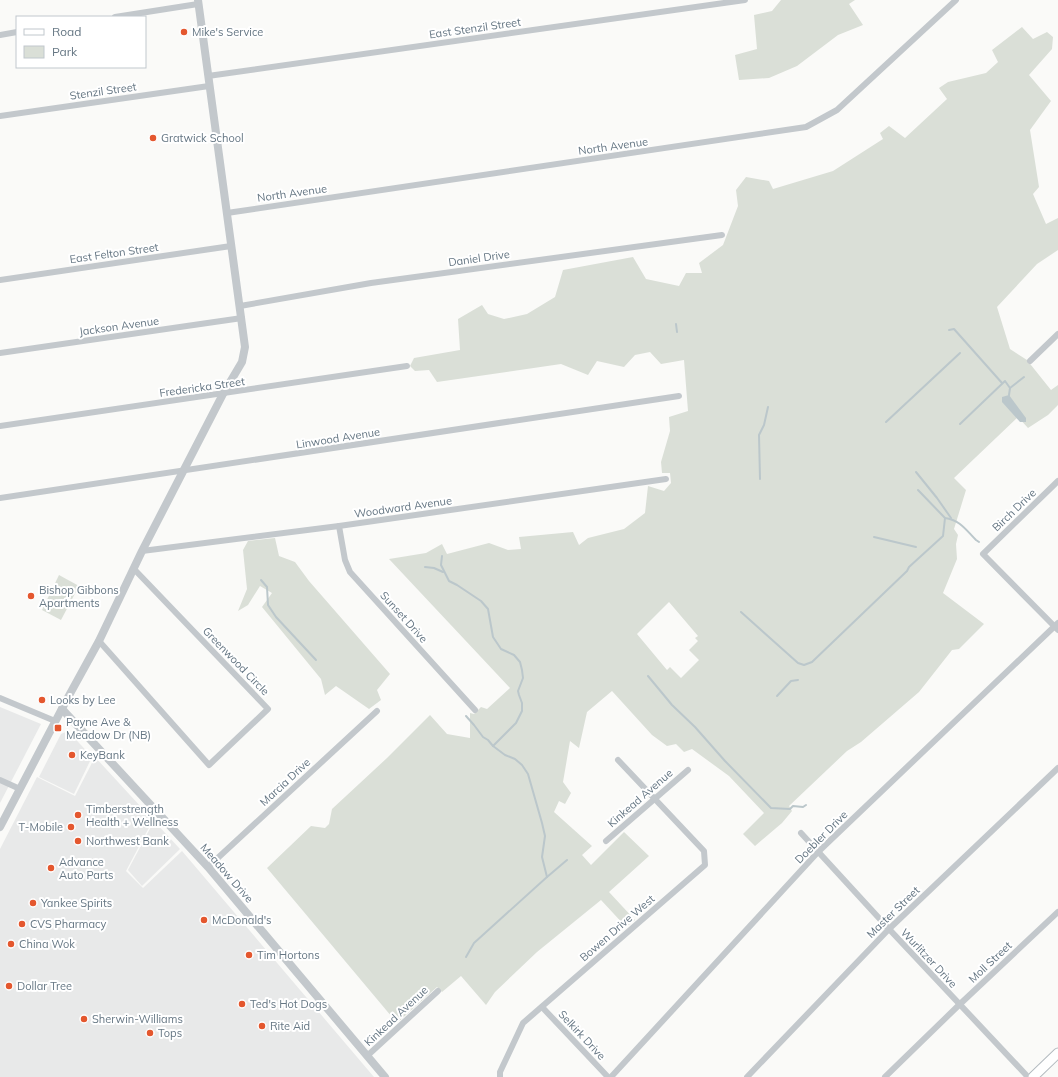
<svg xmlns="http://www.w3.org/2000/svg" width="1058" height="1077" viewBox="0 0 1058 1077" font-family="Mulish,sans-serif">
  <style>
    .built { fill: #e8e9e9 }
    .green { fill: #dadfd7; fill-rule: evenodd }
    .water { fill: #bbc7cb }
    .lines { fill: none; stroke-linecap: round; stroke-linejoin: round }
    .stream { stroke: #bbc7cb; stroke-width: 2 }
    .secondary-casing { stroke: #b3babf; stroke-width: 11 }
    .minor { stroke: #c3c8cc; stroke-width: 6 }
    .tertiary { stroke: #c3c8cc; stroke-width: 8 }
    .secondary { stroke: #fff; stroke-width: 9 }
    .poi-dot { fill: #e4572e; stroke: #fff; stroke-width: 1.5 }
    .labels { text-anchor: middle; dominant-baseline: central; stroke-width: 4; stroke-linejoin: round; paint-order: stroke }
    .street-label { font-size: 11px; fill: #657683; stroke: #fff }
    .poi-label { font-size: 11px; fill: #657683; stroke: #fff; text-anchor: start }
  </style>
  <rect width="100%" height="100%" fill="#fafaf8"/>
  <g class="built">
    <polygon points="0,707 41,724 0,803"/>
    <polygon points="68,731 92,757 74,794 39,777 61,734"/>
    <polygon points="95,757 153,820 126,871 143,888 182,851 374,1077 0,1077 0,849 37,777 75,796"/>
    <polygon points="154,821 180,849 142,886 128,870"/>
  </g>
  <g class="green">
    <polygon points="781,0 855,0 849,4 863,25 838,35 797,66 769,78 739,80 735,55 757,49 754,15 772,11"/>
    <path d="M1022 27 1033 39 1047 32 1053 37 1052 49 1029 75 1051 101 1030 130 1039 187 1033 194 1046 224 1058 218V250L1037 264 997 307 1010 349 1027 360 1051 390 1058 385V405L1048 415 1028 428 1018 417 954 478 966 490 954 529 958 535 956 544 957 559 943 593 984 624 959 649 952 650 919 692 861 742 847 751 789 806 792 811 782 823 755 846 743 834 764 813 729 776 692 749 684 752 676 744 667 746 652 735 612 691 587 712 579 748 570 741 563 782 571 793 565 804 559 801 554 812 592 846 582 855 591 865 624 832 649 856 609 892 635 920 626 927 601 900 537 952 495 992 486 1005 461 976 442 992 437 987 397 1023 267 868 311 826 325 828 329 824 332 809 387 758 430 715 447 734 470 738V713L474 714 481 707 487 709 510 688 389 559 426 553 442 544 447 554 489 543 508 550 521 549 519 537 573 532 579 545 588 538 624 529 645 513 648 486 664 491 671 483 670 473H662L661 462 670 431 669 417 688 411 684 360 661 364 650 352 635 355 624 367 597 361 588 375 561 364 437 382 429 370 415 371 410 366 414 358 460 350 458 319 482 305 488 314 504 319 527 314 555 297 563 270 633 257 646 279 679 286 686 273H702L699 263 723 245 738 206 736 190 746 177 769 181 773 189 833 171 883 139 880 133 889 126 905 138 947 99 939 88 948 82 986 73 998 62 992 50ZM669 602 698 636 695 638 698 641 689 650 699 660 681 678 670 667 667 670 637 634Z"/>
    <polygon points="275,538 279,556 295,562 309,581 390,674 377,690 381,700 369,709 336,686 325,695 321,679 262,607 272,593 260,586 248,605 238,611 247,589 243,550 248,541"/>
    <polygon points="59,575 79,586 61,620 42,610"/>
  </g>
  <polygon class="water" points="1009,395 1026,418 1026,422 1020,422 1002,402 1002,397"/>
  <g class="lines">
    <g class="stream">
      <polyline points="676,324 677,332"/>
      <polyline points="949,330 954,329 1002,383"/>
      <polyline points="1009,395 1010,388"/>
      <polyline points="886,422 960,353"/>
      <polyline points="960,424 1005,381 1010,388 1024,377"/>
      <polyline points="916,472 937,498 951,518"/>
      <polyline points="760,479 759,435 764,425 768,407"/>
      <path d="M918 490 945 518C960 520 966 530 976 540L979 542"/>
      <polyline points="874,537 916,547"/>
      <polyline points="442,556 441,565 449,581 457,585 481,601 488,609 493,637 501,649 514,655 520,662 522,670 523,678 518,691 519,695 522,703 522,711 516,723 493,746"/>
      <polyline points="425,567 434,568 443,572"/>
      <polyline points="261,580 267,587 268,605 276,617 316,660"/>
      <polyline points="741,612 798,663 804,665 812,662 907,571 909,567 943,536 945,518"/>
      <polyline points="648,676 672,705 695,727 725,761 771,808 790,809 793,806 803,807 806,805"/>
      <polyline points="777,696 791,681 798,680"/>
      <polyline points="466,716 474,725 483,737 488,740 493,746 505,755 515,759 522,765 528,774 542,823 545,836 542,857 547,877"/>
      <polyline points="466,957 474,943 547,877 567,860"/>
    </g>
    <g class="secondary-casing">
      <polyline id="secondary" points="1033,1077 1058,1053"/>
    </g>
    <g class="minor">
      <polyline points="115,17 198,4"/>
      <polyline points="0,35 17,32"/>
      <polyline points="208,76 745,0"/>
      <polyline points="0,116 209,86"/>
      <polyline points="227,213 806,127 837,110 956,0"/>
      <polyline points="0,280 231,246"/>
      <polyline points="240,306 371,283 722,235"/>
      <polyline points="0,353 242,318"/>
      <polyline points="1030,361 1058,334"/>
      <polyline points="0,426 407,366"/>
      <polyline points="1058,481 983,554 1058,630"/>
      <polyline points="0,498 679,396"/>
      <polyline points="339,526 345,560 350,572 475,710"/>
      <polyline points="142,551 339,526 666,479"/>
      <polyline points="99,641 209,765 268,709 134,569"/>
      <polyline points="0,698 55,721"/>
      <polyline points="0,780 20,789"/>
      <polyline points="801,833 889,929 1028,1077"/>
      <polyline points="606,841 688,770"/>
      <polyline points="208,867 377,711"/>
      <polyline points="542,1007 608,1077"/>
      <polyline points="367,1056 438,991"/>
      <polyline points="500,1077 500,1072 523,1023 705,865 704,851 618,760"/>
      <polyline points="611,1077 818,852 1058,623"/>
      <polyline points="747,1077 889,929 1058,768"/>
      <polyline points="885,1077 959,1005 1058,912"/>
    </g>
    <g class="tertiary">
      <polyline points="62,709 208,867 385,1077"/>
      <polyline points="0,827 66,701 99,641 142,551 223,394 242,362 245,347 198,0"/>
    </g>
    <use href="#secondary" class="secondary"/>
  </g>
  <g class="poi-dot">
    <circle cx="184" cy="32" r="4"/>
    <circle cx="153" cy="138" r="4"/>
    <circle cx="31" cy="596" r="4"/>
    <circle cx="42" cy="700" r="4"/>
    <rect x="54" y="724" width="8" height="8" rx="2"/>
    <circle cx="72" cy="755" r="4"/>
    <circle cx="78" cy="815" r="4"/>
    <circle cx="71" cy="827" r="4"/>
    <circle cx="78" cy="841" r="4"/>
    <circle cx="51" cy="868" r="4"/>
    <circle cx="33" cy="903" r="4"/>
    <circle cx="204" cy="920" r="4"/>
    <circle cx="22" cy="924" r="4"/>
    <circle cx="11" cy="944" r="4"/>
    <circle cx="249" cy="955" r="4"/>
    <circle cx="9" cy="986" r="4"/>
    <circle cx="242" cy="1004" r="4"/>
    <circle cx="84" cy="1019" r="4"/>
    <circle cx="262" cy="1026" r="4"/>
    <circle cx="150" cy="1033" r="4"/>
  </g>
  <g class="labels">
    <g class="street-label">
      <text transform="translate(475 28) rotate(-8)">East Stenzil Street</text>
      <text transform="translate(103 91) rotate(-8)">Stenzil Street</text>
      <text transform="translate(613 146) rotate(-8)">North Avenue</text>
      <text transform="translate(292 193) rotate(-8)">North Avenue</text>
      <text transform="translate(114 253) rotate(-8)">East Felton Street</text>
      <text transform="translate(479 258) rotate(-8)">Daniel Drive</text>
      <text transform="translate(119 326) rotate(-8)">Jackson Avenue</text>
      <text transform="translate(202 387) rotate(-8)">Fredericka Street</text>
      <text transform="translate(338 438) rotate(-9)">Linwood Avenue</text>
      <text transform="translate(403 507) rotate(-8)">Woodward Avenue</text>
      <text transform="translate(1014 510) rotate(-44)">Birch Drive</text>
      <text transform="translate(404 617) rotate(48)">Sunset Drive</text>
      <text transform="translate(236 661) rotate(46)">Greenwood Circle</text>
      <text transform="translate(285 782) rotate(-43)">Marcia Drive</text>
      <text transform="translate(640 798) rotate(-41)">Kinkead Avenue</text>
      <text transform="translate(821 837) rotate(-45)">Doebler Drive</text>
      <text transform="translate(227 873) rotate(49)">Meadow Drive</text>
      <text transform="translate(893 912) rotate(-44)">Master Street</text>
      <text transform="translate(617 928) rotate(-41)">Bowen Drive West</text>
      <text transform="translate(929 958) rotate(47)">Wurlitzer Drive</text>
      <text transform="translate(990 962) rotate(-43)">Moll Street</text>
      <text transform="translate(396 1016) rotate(-43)">Kinkead Avenue</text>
      <text transform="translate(582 1035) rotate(47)">Selkirk Drive</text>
    </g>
    <g class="poi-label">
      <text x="192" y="32">Mike's Service</text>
      <text x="161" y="138">Gratwick School</text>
      <text x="39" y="590">Bishop Gibbons<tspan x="39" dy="13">Apartments</tspan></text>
      <text x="50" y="700">Looks by Lee</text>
      <text x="66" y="722">Payne Ave &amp;<tspan x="66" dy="13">Meadow Dr (NB)</tspan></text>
      <text x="80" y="755">KeyBank</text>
      <text x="86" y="809">Timberstrength<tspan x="86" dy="13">Health + Wellness</tspan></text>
      <text x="63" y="827" text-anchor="end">T-Mobile</text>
      <text x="86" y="841">Northwest Bank</text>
      <text x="59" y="862">Advance<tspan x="59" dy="13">Auto Parts</tspan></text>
      <text x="41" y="903">Yankee Spirits</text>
      <text x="212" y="920">McDonald's</text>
      <text x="30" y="924">CVS Pharmacy</text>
      <text x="19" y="944">China Wok</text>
      <text x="257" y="955">Tim Hortons</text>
      <text x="17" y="986">Dollar Tree</text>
      <text x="250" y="1004">Ted's Hot Dogs</text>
      <text x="92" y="1019">Sherwin-Williams</text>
      <text x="270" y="1026">Rite Aid</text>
      <text x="158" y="1033">Tops</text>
    </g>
  </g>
  <rect x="16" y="16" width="130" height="52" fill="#ffffff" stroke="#c1c8cd"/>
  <rect x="24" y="29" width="20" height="6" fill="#ffffff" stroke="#c1c8cd"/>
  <text x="52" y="36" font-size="12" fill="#657683">Road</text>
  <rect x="24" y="46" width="20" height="12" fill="#dadfd7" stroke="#c1c8cd"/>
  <text x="52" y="56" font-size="12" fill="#657683">Park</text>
</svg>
